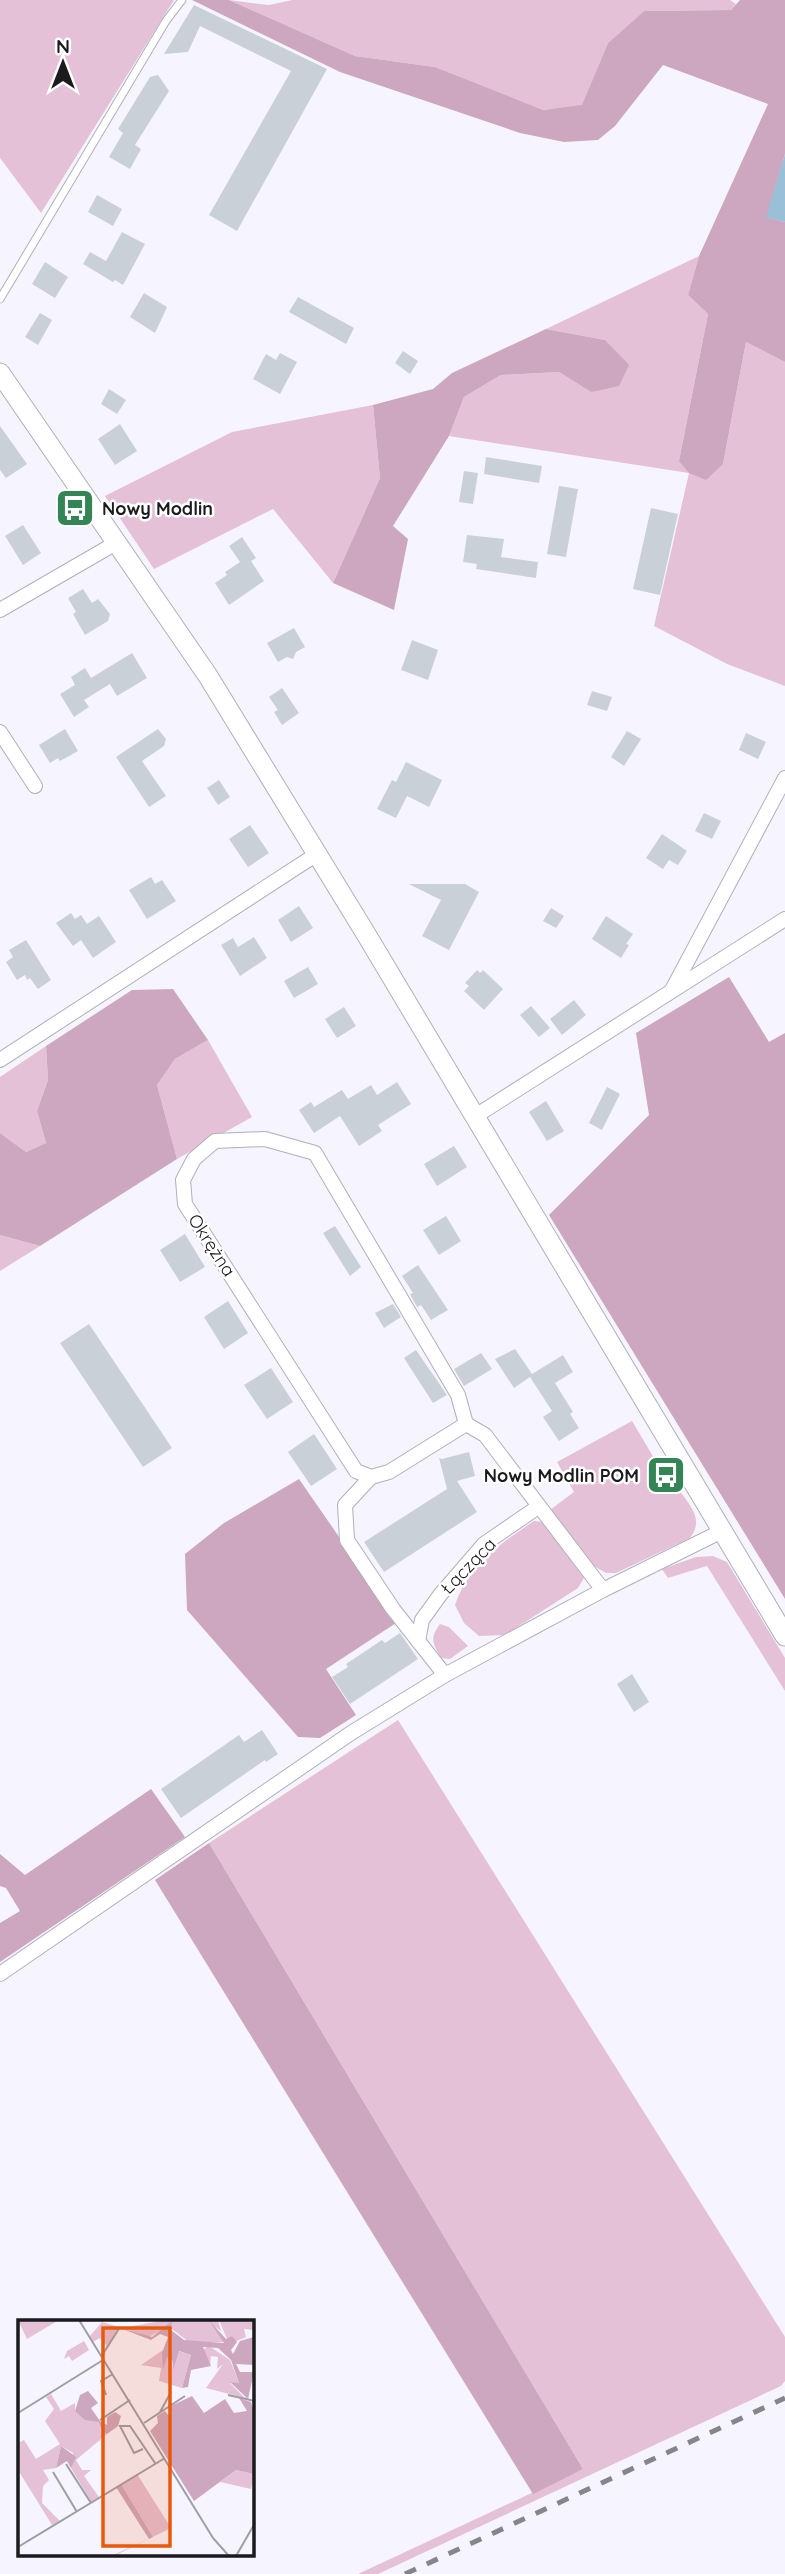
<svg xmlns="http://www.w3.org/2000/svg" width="785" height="2574" viewBox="0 0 785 2574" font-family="Quicksand,sans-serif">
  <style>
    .green { fill: #e4c1d7 }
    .forest { fill: #cca7bf }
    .water { fill: #99c0d7 }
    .building { fill: #cad0d8 }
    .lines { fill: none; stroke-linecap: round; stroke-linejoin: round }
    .service-casing { stroke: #b0b0b9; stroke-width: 9 }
    .minor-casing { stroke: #b0b0b9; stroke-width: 16 }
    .tertiary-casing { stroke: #b0b0b9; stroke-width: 21 }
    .service { stroke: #fff; stroke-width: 7 }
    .minor { stroke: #fff; stroke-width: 14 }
    .tertiary { stroke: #fff; stroke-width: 19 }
    .rail { stroke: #85858b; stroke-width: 5; stroke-dasharray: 12 12; stroke-linecap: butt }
    .labels { text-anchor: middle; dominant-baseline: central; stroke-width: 5; stroke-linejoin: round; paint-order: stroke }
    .poi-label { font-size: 18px; font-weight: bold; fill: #1b1b1e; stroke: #fff; text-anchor: start }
    .street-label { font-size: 18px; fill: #1b1b1e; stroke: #fff }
    .inset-road { fill: none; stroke: #9e9ea5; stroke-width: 2 }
    .view { fill: #e8590c; fill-opacity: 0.15; stroke: #e8590c; stroke-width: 3.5 }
    .inset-edge { fill: none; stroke: #1b1b1e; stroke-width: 3.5 }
  </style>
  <rect width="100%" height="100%" fill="#f6f5ff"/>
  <g class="green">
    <polygon points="0,0 174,0 41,213 0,158"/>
    <polygon points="229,0 269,5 292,0 730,0 736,4 731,10 644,11 608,43 582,106 542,110 435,67 355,56"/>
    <polygon points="699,256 688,295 708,314 679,461 723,464 746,342 785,362 785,686 727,664 654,626 689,473 449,436 464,397 501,375 559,372 591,392 605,340 546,329"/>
    <polygon points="373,405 380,478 333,583 273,509 154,569 105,496 232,432"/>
    <polygon points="208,1040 252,1117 177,1159 157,1085 175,1059"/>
    <polygon points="46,1046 48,1080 37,1111 46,1143 26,1152 0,1133 0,1077"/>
    <polygon points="0,1235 40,1246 0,1271"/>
    <path d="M632 1421 673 1490 678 1488C689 1505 705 1519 690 1538L616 1573H606L592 1565 550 1510 574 1492 557 1462Z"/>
    <path d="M534 1521 542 1522 584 1578 578 1588 505 1635 479 1636 464 1623 455 1605C468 1566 501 1543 534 1521Z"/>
    <polygon points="713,1556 727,1562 785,1658 785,1691 707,1566 668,1578 662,1569 696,1557"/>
    <path d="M440 1624 449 1627 468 1646 450 1659 441 1658C433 1643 429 1639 440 1624Z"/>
    <polygon points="398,1720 785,2337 785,2381 781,2386 378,2574 358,2574 583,2469 209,1843"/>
  </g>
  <g class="forest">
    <polygon points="192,0 229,0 355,56 435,67 543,110 582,105 608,43 644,11 731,10 740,0 785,0 785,154 767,217 785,222 785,362 746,342 723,464 706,480 689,473 679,461 708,314 688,295 699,256 768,104 663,65 615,126 598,140 564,142 520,133 340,72"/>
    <polygon points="546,329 605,340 629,365 619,386 591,392 559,372 501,375 464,397 449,436 393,526 408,539 394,610 333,583 380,478 373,405 433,389 452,373"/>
    <polygon points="729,977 769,1042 785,1033 785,1599 549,1215 649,1115 636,1033"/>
    <polygon points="173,989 208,1040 175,1059 157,1085 177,1159 40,1246 0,1235 0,1133 26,1152 46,1143 37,1111 48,1080 46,1046 132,990"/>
    <polygon points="299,1479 393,1615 396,1623 326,1669 356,1715 320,1738 298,1737 187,1610 185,1554 224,1523"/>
    <polygon points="151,1789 185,1837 0,1962 0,1923 20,1911 6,1888 0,1886 0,1854 25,1875"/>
    <polygon points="209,1843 583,2469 533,2494 155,1880"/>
  </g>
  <polygon class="water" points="785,154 785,222 766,217"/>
  <g class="building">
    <polygon points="194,5 327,69 237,231 209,215 291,71 200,26 188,52 164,54"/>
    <polygon points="158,75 169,91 135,145 141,149 130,169 109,157 123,133 118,129 150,77"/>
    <polygon points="97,195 122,209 113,226 88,212"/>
    <polygon points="122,232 145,244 123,285 115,280 113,282 83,264 90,252 106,261"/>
    <polygon points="45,262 68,277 55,298 32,284"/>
    <polygon points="144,293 167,307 155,333 130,317"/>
    <polygon points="298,297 354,328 346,344 289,312"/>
    <polygon points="40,313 52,320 38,345 25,337"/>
    <polygon points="403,351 418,361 410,374 395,363"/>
    <polygon points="280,353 297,362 280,394 253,379 266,354 276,360"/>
    <polygon points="109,389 126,400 117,414 101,404"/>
    <polygon points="120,424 137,451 115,465 98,439"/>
    <polygon points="0,426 27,464 6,478 0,470"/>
    <polygon points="486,457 542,466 539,483 484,474"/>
    <polygon points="464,471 478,473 473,504 459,502"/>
    <polygon points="559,486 578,489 566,557 547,554"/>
    <polygon points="651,508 678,514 660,595 633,589"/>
    <polygon points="23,525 41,553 23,565 5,536"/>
    <polygon points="467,535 504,539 501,557 538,562 536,578 476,569 477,564 463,562"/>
    <polygon points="242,537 256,558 251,561 264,581 229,605 215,583 227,575 225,572 240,562 229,546"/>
    <polygon points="83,589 92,603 98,599 110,614 108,621 85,635 73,614 76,612 68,598"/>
    <polygon points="294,628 305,647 296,652 293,659 287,657 278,662 267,643"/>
    <polygon points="412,640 438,650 428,680 401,670"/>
    <polygon points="132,653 147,678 117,696 110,684 84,700 89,707 74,717 60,694 75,685 71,677 85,668 91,678"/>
    <polygon points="282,688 299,713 282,725 274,712 278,710 269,697"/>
    <polygon points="592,691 612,697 607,711 587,705"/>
    <polygon points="65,729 78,751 60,761 58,758 50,763 39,745"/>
    <polygon points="158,729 166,739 164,746 142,761 166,796 149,807 116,757"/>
    <polygon points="627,731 641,739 624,766 611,757"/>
    <polygon points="746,733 766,742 758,759 739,750"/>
    <polygon points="406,762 442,780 429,807 407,796 396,818 377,809 392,780 396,782"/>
    <polygon points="219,780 230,797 218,805 207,788"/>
    <polygon points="704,813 721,821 712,839 695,831"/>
    <polygon points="250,825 269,853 248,867 229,839"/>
    <polygon points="662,834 687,851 678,865 669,860 663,869 646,858"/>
    <polygon points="151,877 155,884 162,880 176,901 147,919 129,890"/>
    <polygon points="409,884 465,884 479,892 449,950 422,936 441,900"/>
    <polygon points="299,906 313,928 291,942 278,920"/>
    <polygon points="551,908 564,916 556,928 543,921"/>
    <polygon points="71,913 75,919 81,915 87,924 99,916 116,942 93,958 81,940 73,946 56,923"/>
    <polygon points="606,916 633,934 626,944 629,945 621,958 592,939"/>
    <polygon points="254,937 267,958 240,976 221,945 233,938 238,947"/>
    <polygon points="26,940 51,980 38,989 30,978 27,980 25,975 17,980 6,962 13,957 9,950"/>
    <polygon points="308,967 318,984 294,998 284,981"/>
    <polygon points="477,970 480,973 483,970 503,989 484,1010 464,991 469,986 465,983"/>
    <polygon points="574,1000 586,1015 562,1035 550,1019"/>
    <polygon points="531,1006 550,1028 539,1037 520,1015"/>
    <polygon points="344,1007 356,1026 337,1038 325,1019"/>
    <polygon points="397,1082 411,1104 378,1125 382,1131 359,1146 340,1116 314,1133 299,1110 311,1102 314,1107 342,1090 348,1099 371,1085 377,1095"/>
    <polygon points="607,1087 620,1094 602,1130 589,1123"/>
    <polygon points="546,1101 564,1131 547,1141 529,1112"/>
    <polygon points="454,1146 467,1167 437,1186 424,1164"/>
    <polygon points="446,1216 461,1241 439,1255 423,1230"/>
    <polygon points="335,1226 361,1267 350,1276 323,1233"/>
    <polygon points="185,1234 205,1267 180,1282 160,1250"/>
    <polygon points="418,1265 448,1310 431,1320 421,1305 417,1307 410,1294 413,1293 402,1276"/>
    <polygon points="228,1301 248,1333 224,1349 204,1317"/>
    <polygon points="393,1304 401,1317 384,1328 375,1313"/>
    <polygon points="89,1324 172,1448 143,1467 60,1343"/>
    <polygon points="515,1349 532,1374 563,1355 573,1372 555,1383 573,1412 570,1414 579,1428 559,1441 543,1417 552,1411 530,1377 514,1388 495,1359"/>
    <polygon points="416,1350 447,1395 433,1403 404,1358"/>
    <polygon points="481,1353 492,1369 464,1386 454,1369"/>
    <polygon points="271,1368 293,1402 267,1419 244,1385"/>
    <polygon points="314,1434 337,1469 311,1486 288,1452"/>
    <polygon points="469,1452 475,1476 457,1481 477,1512 384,1572 364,1542 447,1489 439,1458 442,1459"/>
    <polygon points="400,1633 418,1659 350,1704 332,1677 348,1667 346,1664 382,1640 385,1643"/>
    <polygon points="632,1674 649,1702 634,1712 617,1684"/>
    <polygon points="262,1730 278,1754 266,1762 265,1760 181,1818 161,1789 239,1735 244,1742"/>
  </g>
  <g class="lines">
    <g class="service-casing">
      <polyline id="service" points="0,299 166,21 182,0"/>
    </g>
    <g class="minor-casing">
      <g id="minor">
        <polyline points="0,610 116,543"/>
        <polyline points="0,732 35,786"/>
        <polyline points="672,990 785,778"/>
        <polyline points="0,1060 317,854"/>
        <polyline points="474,1117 785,919"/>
        <polyline points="466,1424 389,1472 371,1477 356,1471 185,1204 183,1180 194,1159 215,1141 265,1139 315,1153 458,1395 466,1424 485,1435 603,1590"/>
        <polyline points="371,1477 345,1505 347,1540 393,1609 445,1675"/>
        <polyline points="418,1641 422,1620 440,1595 484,1544 538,1507"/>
        <polyline points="0,1974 351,1733 445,1675 603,1590 722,1531"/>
      </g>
    </g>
    <g class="tertiary-casing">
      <polyline id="tertiary" points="0,373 208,676 366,934 785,1636"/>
    </g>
    <use href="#service" class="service"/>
    <use href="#minor" class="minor"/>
    <use href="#tertiary" class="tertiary"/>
    <polyline class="rail" points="405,2574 785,2398"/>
  </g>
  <defs>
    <g id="bus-square" transform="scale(2.0125)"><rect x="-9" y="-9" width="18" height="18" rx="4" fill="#348555" stroke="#fff"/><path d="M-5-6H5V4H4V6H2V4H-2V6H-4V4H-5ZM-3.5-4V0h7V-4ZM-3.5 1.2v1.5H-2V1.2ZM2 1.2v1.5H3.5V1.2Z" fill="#fff"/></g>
  </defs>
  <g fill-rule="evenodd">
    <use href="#bus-square" x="75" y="508"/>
    <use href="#bus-square" x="666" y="1475"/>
  </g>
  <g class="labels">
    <g class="poi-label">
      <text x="102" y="508">Nowy Modlin</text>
      <text x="639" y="1475" text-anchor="end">Nowy Modlin POM</text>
    </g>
    <g class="street-label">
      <text transform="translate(212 1245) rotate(57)">Okrężna</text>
      <text transform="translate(468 1566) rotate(-46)">Łącząca</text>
    </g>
  </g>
  <g transform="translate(18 2320)">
    <rect width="236" height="236" fill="#f6f5ff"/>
    <path d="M0 0H41L9 19ZM148 0H200L203 11 195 5 207 22H171L150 6 131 17 104 8ZM201 0H236V10L226 9 228 17 216 22 209 19ZM84 2 101 7 89 26 82 18 75 22 72 16ZM66 21 71 30 54 41 51 36 46 39 49 31ZM191 26 212 40 221 63H212L227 78 188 68 205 44 199 49 200 37 193 36 192 45 186 38 183 31ZM145 30 156 40 153 50 160 31 173 35 164 68 141 61 143 48 123 45ZM33 74 43 91 57 83V91L82 102 83 112 89 114 58 140 64 150H73L66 156 81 177 73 182 53 148 55 133 43 126 38 148 25 150 31 160 25 166 24 183 42 201 34 205 0 150V123L6 120 18 139 42 124 27 101 36 89 28 77ZM218 150 236 154 233 169 202 162ZM119 154 153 208 96 236H93L135 217 103 164Z" fill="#e4c1d7"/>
    <path d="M191 0 208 19 214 16 219 22 213 30 215 34 222 21 236 17V45L218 44 222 52H236L230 79 212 62 221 63 213 40 200 28 185 27 193 46 173 50 170 67 164 68 173 35 161 31 155 50V41L149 37 145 49 144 33 150 17 142 14 133 20 102 8 134 17 154 1 153 10 166 20 206 23ZM70 71 80 83 73 88 82 101 89 105V97L97 92 103 96 100 106 89 114 84 112 81 102 67 100 57 91 62 75ZM174 76 186 93 207 79 216 93 229 91 221 78 233 82 237 96 236 154 218 150 176 181 132 111 140 103 139 96 147 91 151 96 154 94 151 87ZM43 126 58 137 53 148 49 141 38 148ZM103 164 135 217 131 219 98 167Z" fill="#cca7bf"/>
    <path class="inset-road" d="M61 0 195 218 211 236M83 37 102 7M88 75 83 61 95 54M210 75 237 81M142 92 153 72M0 93 85 40M82 100 112 80M126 103 167 76M125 129 116 133 102 106H112L137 143M48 144 73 183M35 152 59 192M0 227 147 138M218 236 237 203"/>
    <path class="view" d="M85 8H152V226H85Z"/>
    <rect width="236" height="236" class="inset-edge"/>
  </g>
  <g transform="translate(63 63)" stroke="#ffffff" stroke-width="5" paint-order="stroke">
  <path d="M0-5L12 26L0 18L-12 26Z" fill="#1b1b1e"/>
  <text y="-10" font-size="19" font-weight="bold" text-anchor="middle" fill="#1b1b1e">N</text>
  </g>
</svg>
